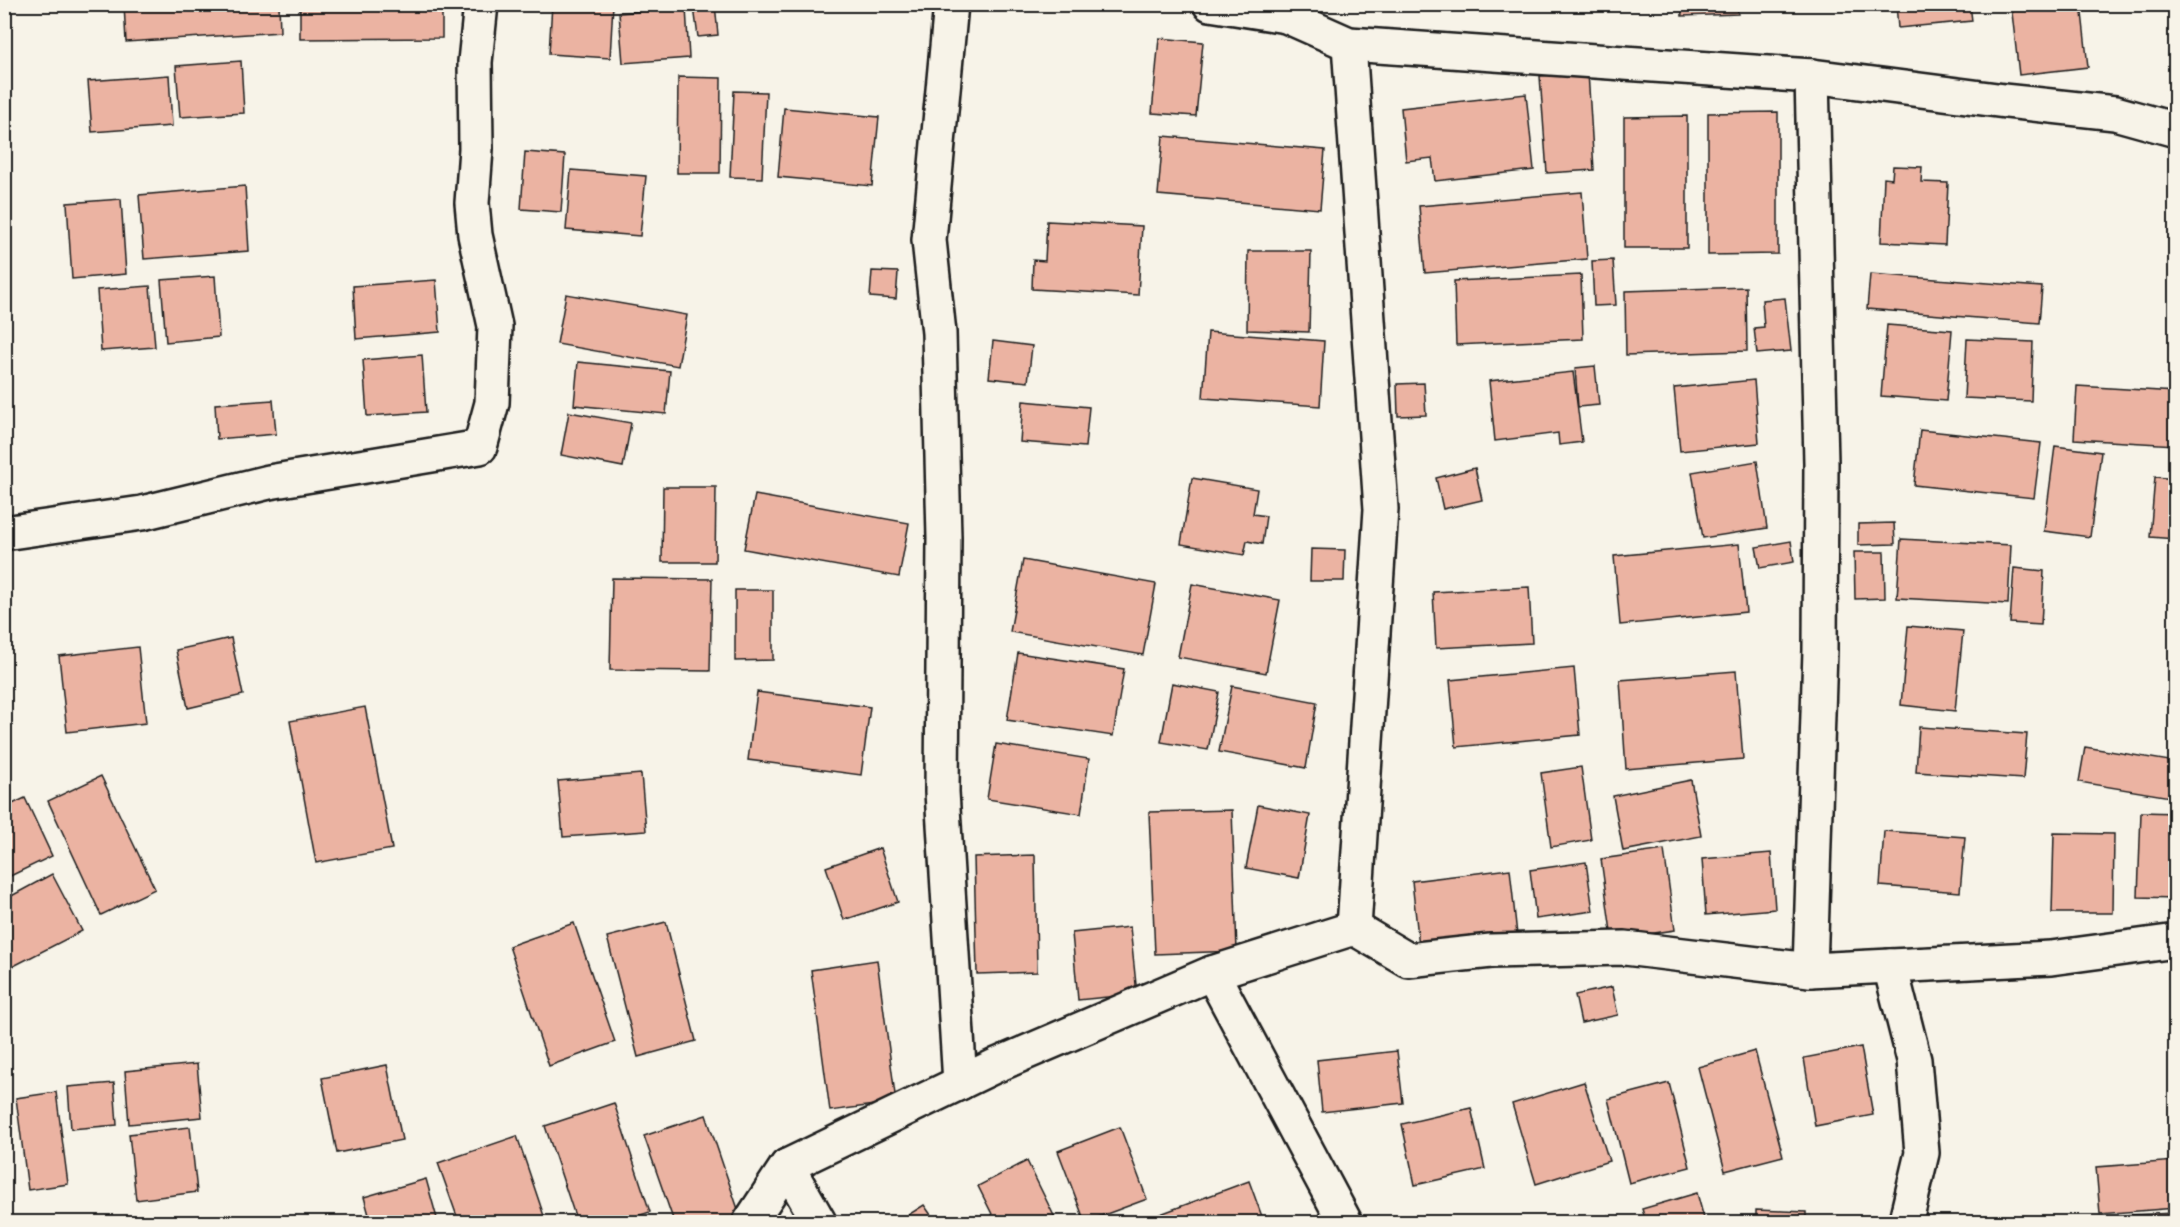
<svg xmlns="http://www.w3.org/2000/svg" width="2180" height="1227" viewBox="0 0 2180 1227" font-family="'Balsamiq Sans',sans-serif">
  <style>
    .building { fill: #ebb3a2; stroke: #1c1c1c; stroke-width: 1.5 }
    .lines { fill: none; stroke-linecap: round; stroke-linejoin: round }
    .minor-casing { stroke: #1c1c1c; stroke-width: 38 }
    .minor { stroke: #f7f3e8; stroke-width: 33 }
  </style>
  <rect width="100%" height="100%" fill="#f7f3e8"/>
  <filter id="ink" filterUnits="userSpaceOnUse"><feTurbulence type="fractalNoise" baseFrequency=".0167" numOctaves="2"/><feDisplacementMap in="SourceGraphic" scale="12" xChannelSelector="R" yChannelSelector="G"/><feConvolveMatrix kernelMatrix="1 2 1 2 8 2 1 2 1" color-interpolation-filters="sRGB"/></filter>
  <g filter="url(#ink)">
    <g class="building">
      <polygon points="124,4 279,4 280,32 126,42"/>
      <polygon points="300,4 442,4 442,38 300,39"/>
      <polygon points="552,4 613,4 610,58 549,54"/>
      <polygon points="681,4 715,4 718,35 698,37 694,7 682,8"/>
      <polygon points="1681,4 1737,4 1738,14 1682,16"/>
      <polygon points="1896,4 1970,4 1972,21 1898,28"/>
      <polygon points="2011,4 2081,4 2088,67 2019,75"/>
      <polygon points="686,8 689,58 623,63 619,13"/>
      <polygon points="2171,20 2176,20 2176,72 2174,73"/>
      <polygon points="1159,38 1203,42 1196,116 1152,113"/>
      <polygon points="241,61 244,113 180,117 176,66"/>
      <polygon points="1588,72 1594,170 1547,173 1540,76"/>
      <polygon points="169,75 172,126 92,132 88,81"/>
      <polygon points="678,77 721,78 720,173 677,173"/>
      <polygon points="734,91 766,92 762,178 730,177"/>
      <polygon points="1526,94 1534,170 1435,181 1432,158 1406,161 1401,108"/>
      <polygon points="784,108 879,117 872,186 778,177"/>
      <polygon points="1778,112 1778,254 1708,255 1708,113"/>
      <polygon points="1687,116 1687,248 1624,248 1624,117"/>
      <polygon points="1163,136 1325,150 1320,209 1158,195"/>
      <polygon points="525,152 565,155 561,212 521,209"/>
      <polygon points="1893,166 1922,167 1921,182 1948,183 1945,245 1881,242 1884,178 1892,179"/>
      <polygon points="571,170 646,176 640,236 566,230"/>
      <polygon points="245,186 249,251 144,259 139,195"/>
      <polygon points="1582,192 1587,259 1425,273 1419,206"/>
      <polygon points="121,199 126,274 72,279 67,203"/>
      <polygon points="1047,221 1142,226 1138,295 1032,289 1033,260 1045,261"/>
      <polygon points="1248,251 1311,251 1309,332 1247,330"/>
      <polygon points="1613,260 1616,305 1594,306 1592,261"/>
      <polygon points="872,271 898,272 896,299 870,297"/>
      <polygon points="1870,274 2042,287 2039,323 1867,309"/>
      <polygon points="1581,275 1583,339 1456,345 1454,281"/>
      <polygon points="215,276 219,337 166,342 161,280"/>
      <polygon points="436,280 440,332 356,339 353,286"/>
      <polygon points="150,286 155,347 101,351 97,290"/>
      <polygon points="1746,287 1747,351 1626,355 1625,291"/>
      <polygon points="566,294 687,315 678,366 557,344"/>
      <polygon points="1785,298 1791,351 1757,354 1754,328 1764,327 1762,300"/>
      <polygon points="1887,325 1952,330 1946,401 1881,396"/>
      <polygon points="1208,332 1324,341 1320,406 1203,398"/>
      <polygon points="1967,339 2033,342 2031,401 1964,398"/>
      <polygon points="993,341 1032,346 1028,382 989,378"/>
      <polygon points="422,355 426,412 367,416 363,360"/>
      <polygon points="578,362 670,371 666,414 574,405"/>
      <polygon points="1595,366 1599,405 1578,407 1575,368"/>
      <polygon points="1573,372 1582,442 1559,445 1558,433 1495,441 1489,381"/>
      <polygon points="1754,380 1759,443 1680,451 1674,388"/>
      <polygon points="1424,383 1426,415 1398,416 1397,384"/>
      <polygon points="2077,386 2176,392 2176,445 2074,439"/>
      <polygon points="273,400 276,434 217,439 215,404"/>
      <polygon points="1023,401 1089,407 1085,447 1020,442"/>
      <polygon points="569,412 631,423 623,467 561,455"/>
      <polygon points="1920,430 2041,443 2034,498 1914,485"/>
      <polygon points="2055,446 2101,452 2090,537 2044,531"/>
      <polygon points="1757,461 1767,528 1703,538 1692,472"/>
      <polygon points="1475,468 1482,500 1443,509 1436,478"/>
      <polygon points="2155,477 2176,479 2176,539 2150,537"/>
      <polygon points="1192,478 1257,489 1253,514 1266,516 1262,544 1247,541 1244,555 1181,544"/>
      <polygon points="663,487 716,487 715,562 662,562"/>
      <polygon points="755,495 909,523 899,577 744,549"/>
      <polygon points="1894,523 1895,544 1858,545 1858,524"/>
      <polygon points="1901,539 2011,545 2008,604 1897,598"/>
      <polygon points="1791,541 1794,562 1760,568 1756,547"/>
      <polygon points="1739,544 1746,612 1620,625 1614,556"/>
      <polygon points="1311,549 1345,550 1344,581 1310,581"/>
      <polygon points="1854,552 1884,552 1885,598 1855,599"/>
      <polygon points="1023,560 1156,584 1143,655 1010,632"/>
      <polygon points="2014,568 2044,571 2041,625 2010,623"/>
      <polygon points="612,578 712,579 710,671 610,670"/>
      <polygon points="1192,584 1280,600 1266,673 1178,657"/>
      <polygon points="1529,587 1532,643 1436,648 1433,592"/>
      <polygon points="735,590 773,590 773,660 735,661"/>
      <polygon points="1908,626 1963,631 1955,711 1901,705"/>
      <polygon points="231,638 243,695 188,708 176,650"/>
      <polygon points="138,647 146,723 67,732 59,656"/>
      <polygon points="1018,653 1124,669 1113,736 1007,720"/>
      <polygon points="1574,668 1580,735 1456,747 1450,680"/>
      <polygon points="1736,671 1743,759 1626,769 1620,680"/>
      <polygon points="1172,683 1219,692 1208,750 1161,742"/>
      <polygon points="1232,686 1317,702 1306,768 1219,752"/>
      <polygon points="757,692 870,707 861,775 748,760"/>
      <polygon points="365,707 392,849 316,863 290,721"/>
      <polygon points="1919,727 2027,734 2023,779 1916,772"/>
      <polygon points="996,744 1089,759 1081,814 987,799"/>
      <polygon points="2085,747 2176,762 2170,797 2079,782"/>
      <polygon points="1581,767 1591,840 1551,847 1541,773"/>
      <polygon points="641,774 646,831 563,837 558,781"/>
      <polygon points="101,776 155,889 101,915 48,801"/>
      <polygon points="1691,780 1701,836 1623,851 1613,796"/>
      <polygon points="25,798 52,856 4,879 4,808"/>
      <polygon points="1258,805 1310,815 1299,878 1246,868"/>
      <polygon points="1232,810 1237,951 1155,954 1149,812"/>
      <polygon points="2141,812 2176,813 2176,898 2138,897"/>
      <polygon points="1884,831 1965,837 1960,892 1880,886"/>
      <polygon points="2054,833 2114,834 2113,913 2052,913"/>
      <polygon points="880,848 898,902 844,920 826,867"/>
      <polygon points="1664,850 1675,930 1612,939 1601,859"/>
      <polygon points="1771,853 1775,909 1706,915 1702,859"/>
      <polygon points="1035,855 1037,972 977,974 974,857"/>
      <polygon points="1586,862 1593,911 1536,919 1530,870"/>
      <polygon points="1510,869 1517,935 1419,946 1412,881"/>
      <polygon points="52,874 82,931 4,971 4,900"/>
      <polygon points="666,922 696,1041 638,1057 607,937"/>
      <polygon points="574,923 615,1042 549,1066 509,946"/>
      <polygon points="1130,927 1137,994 1078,1000 1072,933"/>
      <polygon points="877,960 896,1102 830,1111 811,970"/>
      <polygon points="1612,987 1618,1015 1581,1023 1575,995"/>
      <polygon points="1861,1047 1873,1115 1815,1126 1804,1058"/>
      <polygon points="1397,1051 1403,1103 1322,1112 1317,1060"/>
      <polygon points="1755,1051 1783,1156 1725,1171 1698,1067"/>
      <polygon points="197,1064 202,1117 129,1124 125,1071"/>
      <polygon points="387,1065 402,1140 337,1153 322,1078"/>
      <polygon points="1584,1082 1609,1161 1536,1184 1512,1104"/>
      <polygon points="114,1083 117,1125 71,1129 68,1087"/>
      <polygon points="1669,1083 1690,1167 1629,1183 1608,1099"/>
      <polygon points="56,1092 68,1184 28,1190 16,1098"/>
      <polygon points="614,1103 650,1212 619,1222 577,1222 545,1126"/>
      <polygon points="1471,1108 1485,1169 1415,1185 1402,1124"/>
      <polygon points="706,1115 741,1218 729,1222 674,1222 644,1136"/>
      <polygon points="190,1127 197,1192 136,1200 129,1134"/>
      <polygon points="1120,1127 1147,1199 1085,1222 1058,1151"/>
      <polygon points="517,1136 546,1222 459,1222 438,1163"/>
      <polygon points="1027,1161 1057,1222 996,1222 978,1186"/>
      <polygon points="2176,1161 2176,1208 2100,1214 2096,1167"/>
      <polygon points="426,1179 438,1222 371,1222 364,1197"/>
      <polygon points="1249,1181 1264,1222 1139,1222"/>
      <polygon points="1697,1193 1705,1222 1646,1222 1642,1209"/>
      <polygon points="924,1205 936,1222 897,1222"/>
      <polygon points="1756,1210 1806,1212 1806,1222 1756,1222"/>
      <polygon points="2176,1213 2176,1222 2130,1222 2129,1215"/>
      <polygon points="1609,1215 1611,1222 1587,1222"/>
    </g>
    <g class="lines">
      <g class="minor-casing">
        <g id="minor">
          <polyline points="951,4 929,240 939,333 944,538 942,792 960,1083"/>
          <polyline points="1210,4 1286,16 1349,44 1812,76 2005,101 2115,113 2176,130"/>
          <polyline points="1349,44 1381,509 1354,928"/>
          <polyline points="4,533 142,513 269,482 480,447 492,403 495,326 475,235 472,203 476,149 475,62 481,4"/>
          <polyline points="1890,966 1914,1060 1922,1153 1907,1216 1907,1222"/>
          <polyline points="1810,970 1820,650 1821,463 1812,76"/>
          <polyline points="1212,973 1345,1222"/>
          <polyline points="787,1166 819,1222"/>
          <polyline points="750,1222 787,1166 997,1065 1212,973 1354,928 1408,960 1491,951 1625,948 1810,970 2051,958 2176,941"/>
        </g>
      </g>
      <use href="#minor" class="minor"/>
    </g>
  </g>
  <rect width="2180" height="1227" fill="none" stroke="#f7f3e8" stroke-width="24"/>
  <rect x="12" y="12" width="2156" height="1203" fill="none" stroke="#1c1c1c" stroke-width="2" filter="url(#ink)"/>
</svg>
